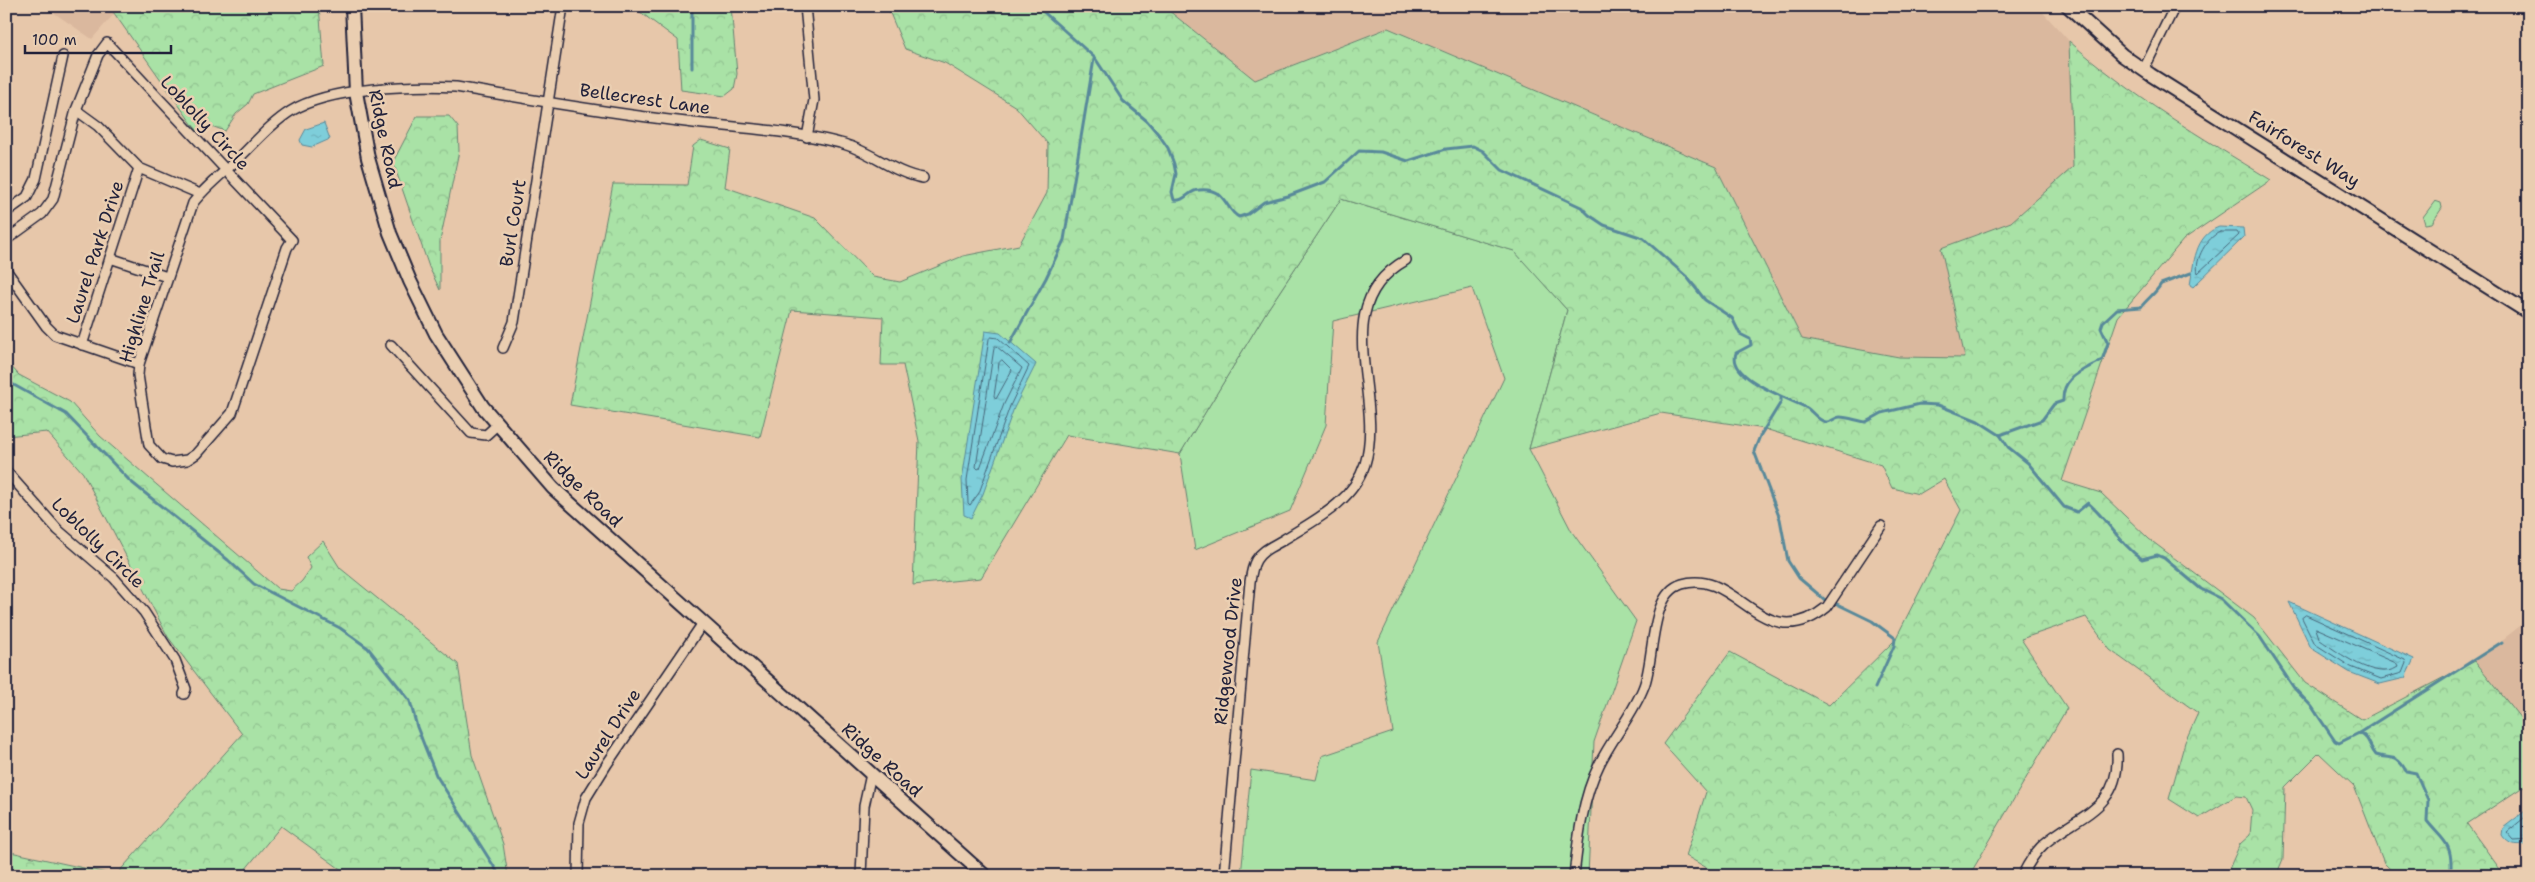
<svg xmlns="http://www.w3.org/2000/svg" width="2535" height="882" viewBox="0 0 2535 882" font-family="'Shantell Sans',sans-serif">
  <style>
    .built { fill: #dab89e }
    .green { fill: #a9e2a6; stroke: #668270 }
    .forest { fill: url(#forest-crowns); stroke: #668270 }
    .water { fill: url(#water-ripples); stroke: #59899a }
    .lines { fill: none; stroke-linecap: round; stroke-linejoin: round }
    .shore { stroke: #47677b; stroke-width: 1 }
    .stream { stroke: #59899a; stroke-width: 3 }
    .street-casing { stroke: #22223b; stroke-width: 12 }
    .secondary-casing { stroke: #22223b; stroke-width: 16 }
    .street { stroke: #eaceb1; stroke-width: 9 }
    .secondary { stroke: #eaceb1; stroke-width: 12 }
    .labels { text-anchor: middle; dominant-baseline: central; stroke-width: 5; stroke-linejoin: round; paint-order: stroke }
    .street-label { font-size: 18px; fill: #22223b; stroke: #eaceb1 }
  </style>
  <defs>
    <pattern id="forest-crowns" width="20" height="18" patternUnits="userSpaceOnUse" patternTransform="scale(1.25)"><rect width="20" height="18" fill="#a9e2a6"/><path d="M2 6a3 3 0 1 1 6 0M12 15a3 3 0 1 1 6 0" fill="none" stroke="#91c290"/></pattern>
    <pattern id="water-ripples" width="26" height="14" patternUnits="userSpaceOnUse" patternTransform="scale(1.25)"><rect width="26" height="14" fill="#7eceda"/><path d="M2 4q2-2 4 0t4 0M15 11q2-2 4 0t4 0" fill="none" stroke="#6db1bc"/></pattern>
  </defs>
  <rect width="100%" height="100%" fill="#e7c7aa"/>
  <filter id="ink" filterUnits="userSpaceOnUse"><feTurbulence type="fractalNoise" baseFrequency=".02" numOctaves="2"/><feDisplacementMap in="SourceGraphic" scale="10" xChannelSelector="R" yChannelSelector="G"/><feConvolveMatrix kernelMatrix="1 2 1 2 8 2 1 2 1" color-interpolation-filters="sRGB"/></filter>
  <g filter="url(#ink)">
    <g class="built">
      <polygon points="44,6 109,6 114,14 92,39"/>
      <polygon points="1163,6 2037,6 2069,41 2073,167 2011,222 1941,248 1965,358 1899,357 1802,340 1716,167 1388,28 1255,80"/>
      <polygon points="2529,619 2529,729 2475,661"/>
    </g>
    <g class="green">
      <polygon points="1341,199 1515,251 1567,310 1529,449 1572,532 1636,621 1594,742 1588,876 1241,876 1251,770 1316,780 1322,756 1393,732 1378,642 1504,378 1472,288 1333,321 1326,425 1290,511 1195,550 1180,454 1268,309"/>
      <polygon points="2435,201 2441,203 2442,208 2432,223 2425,224 2423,217"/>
    </g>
    <g class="forest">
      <polygon points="109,6 319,6 324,66 253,94 248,104 236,114 225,131 206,124 197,131"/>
      <polygon points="639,6 731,6 737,74 734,89 725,96 681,90 678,40 640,12"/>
      <path d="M887 6H1163L1255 80 1388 28 1716 167 1802 339 1899 357 1965 358 1941 248 2011 222 2073 167 2069 41C2131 96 2201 137 2271 180L2184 239 2118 317 2062 481 2101 493 2149 539 2254 618 2305 683 2362 720 2475 661 2529 729V783L2467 824 2505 876H2397L2384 863 2354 786 2319 753 2285 787 2283 859 2276 876H2226L2240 844 2250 835 2252 810 2246 797 2236 796 2199 818 2169 799 2185 742 2198 713 2110 650 2086 617 2021 639 2067 708 1969 876H1721L1686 856 1706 792 1663 744 1730 652 1829 705 1895 640 1961 510 1944 479 1919 494 1892 488 1881 465 1765 429 1661 413 1529 449 1567 310 1514 251 1341 199 1268 309 1180 454 1067 435 981 578 913 585 919 441 903 365H881L883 317 792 310 760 437 570 405 613 184 687 185 693 146 701 140 730 149 725 187 815 218 873 277 900 282 963 256 1019 245 1047 193 1048 144 1016 107 945 63 905 49Z"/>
      <polygon points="417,116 449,116 458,127 459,151 440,241 440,290 429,267 393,162"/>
      <polygon points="6,361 19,375 70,402 100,436 278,589 291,591 302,581 311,568 306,557 323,541 340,568 458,664 472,755 503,844 508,876 350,876 281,826 240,876 6,876 6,851 116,875 242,734 168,637 83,473 47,432 6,436"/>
    </g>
    <g class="water">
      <polygon points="324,123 330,139 312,147 302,145 300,140 306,129"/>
      <path d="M2219 227 2243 228 2244 237 2193 287 2190 285C2194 264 2194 236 2219 227Z"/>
      <polygon points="985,331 1000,333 1036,364 1014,408 983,494 971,518 964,515 962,480"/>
      <polygon points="2289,602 2414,659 2405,678 2380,684 2349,672 2311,648"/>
      <path d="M2529 808V844C2517 845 2509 846 2502 835L2503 828Z"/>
    </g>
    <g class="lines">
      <g class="shore">
        <path d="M2220 232H2237L2239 235 2198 273C2194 260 2207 237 2220 232Z"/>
        <polygon points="991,337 998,338 1029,366 1010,406 979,493 970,505 968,503 967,480 989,339"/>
        <polygon points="996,346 1022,368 1004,404 980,468 978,469 976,467 994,348"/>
        <polygon points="1002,360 1012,370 996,399 994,396 999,363"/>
        <polygon points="2306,615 2405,660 2406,663 2402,673 2381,679 2351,667 2315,644 2302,618"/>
        <path d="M2316 628 2396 663 2398 667C2376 682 2338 652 2320 640Z"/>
        <polyline points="2529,814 2507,832 2514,840 2529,839"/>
      </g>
      <g class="stream">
        <polyline points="692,6 692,68"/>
        <path d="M1037 6 1095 58 1123 101 1147 121 1159 135 1168 148 1174 164 1176 174 1172 192 1174 200C1185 202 1189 190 1199 190 1227 187 1225 211 1239 217L1248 214 1264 202 1288 196 1325 182 1359 151 1381 152 1408 161 1446 149 1473 146 1483 151 1502 170 1581 207 1589 215 1604 225 1643 238 1687 277 1705 300 1732 318 1740 334 1750 339 1751 345 1736 353C1727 379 1791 399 1807 408 1813 412 1818 421 1826 422 1831 423 1835 417 1840 417 1848 417 1858 421 1866 422L1882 413 1920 404 1938 405 1978 421 2000 435 2008 447 2028 463 2064 507 2077 512 2088 503C2108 520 2120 544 2142 559L2157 555 2164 558 2201 589 2221 599 2260 637 2294 688 2312 707 2335 741 2339 743 2359 733C2370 737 2369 747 2376 755 2391 760 2396 753 2406 771L2416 773 2428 800 2427 821C2442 840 2452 842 2451 868L2448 872H2440L2437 876"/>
        <polyline points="1010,343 1046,278 1064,240 1094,59"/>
        <polyline points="6,377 12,384 66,414 130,481 228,560 254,584 340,628 368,648 410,701 417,727 436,775 500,876"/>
        <polyline points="1781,397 1781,402 1760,436 1754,451 1780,519 1788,561 1799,578 1825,600"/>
        <path d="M2000 435 2042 420 2054 404 2063 401C2062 376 2083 371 2102 360L2108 343 2101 328 2103 322 2117 309 2141 307C2148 298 2156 293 2161 284L2191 273"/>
        <polyline points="1837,604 1872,621 1895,638 1894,646 1875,688"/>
        <polyline points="2359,733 2502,642"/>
      </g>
      <g class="street-casing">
        <g id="street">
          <polyline points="805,6 814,100 807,137"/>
          <polyline points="2144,69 2175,6"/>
          <polyline points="76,110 98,126 139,168 200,194"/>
          <polyline points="6,212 27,197 36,179 63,56"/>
          <path d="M6 240 42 214 53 199 76 110 98 55 107 43C169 109 230 175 292 240L287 248 232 413 196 454 187 460 172 462 162 459 149 445 138 375 139 364 193 203C205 187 222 174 237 160 254 144 270 124 291 111 331 87 411 85 456 87 532 100 609 113 686 122 737 128 790 130 840 143 870 150 892 173 923 178"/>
          <polyline points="110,258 167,277"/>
          <polyline points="6,270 46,326 55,335 139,364"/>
          <polyline points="82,345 139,168"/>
          <polyline points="391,345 471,433 486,435 497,425"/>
          <polyline points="503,348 514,322 563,6"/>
          <polyline points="6,471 58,530 114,578 144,612 175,660 186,689 184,694"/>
          <polyline points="578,876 579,823 586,798 607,764 703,623"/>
          <polyline points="861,876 864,806 871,774"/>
          <path d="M1224 876 1250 582C1251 575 1252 567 1256 560 1262 550 1273 546 1283 540 1315 520 1353 502 1365 464 1386 395 1325 306 1406 260"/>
          <path d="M1574 876C1578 839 1582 799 1599 765 1612 738 1634 713 1644 686 1655 658 1649 594 1682 584 1737 567 1763 659 1827 607L1881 526"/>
          <path d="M2022 876C2028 864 2034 853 2044 844 2078 815 2120 809 2117 754"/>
        </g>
      </g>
      <g class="secondary-casing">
        <g id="secondary">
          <polyline points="352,6 356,92 368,158 390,233 410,281 436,334 483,407 553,488 985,876"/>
          <polyline points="2068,6 2122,55 2151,75 2529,313"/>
        </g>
      </g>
      <use href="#street" class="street"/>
      <use href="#secondary" class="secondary"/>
    </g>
  </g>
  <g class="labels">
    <g class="street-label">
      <text transform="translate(645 99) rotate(8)">Bellecrest Lane</text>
      <text transform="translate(205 123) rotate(47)">Loblolly Circle</text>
      <text transform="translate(385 139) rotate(78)">Ridge Road</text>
      <text transform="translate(2304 149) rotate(32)">Fairforest Way</text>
      <text transform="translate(513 223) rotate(-81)">Burl Court</text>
      <text transform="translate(95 252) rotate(-72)">Laurel Park Drive</text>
      <text transform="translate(142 307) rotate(-73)">Highline Trail</text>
      <text transform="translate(583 489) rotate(44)">Ridge Road</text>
      <text transform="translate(98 543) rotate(44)">Loblolly Circle</text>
      <text transform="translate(1228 651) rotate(-84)">Ridgewood Drive</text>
      <text transform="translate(608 734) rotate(-57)">Laurel Drive</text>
      <text transform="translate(882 760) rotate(42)">Ridge Road</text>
    </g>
  </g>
  <rect width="2535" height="882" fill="none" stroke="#eaceb1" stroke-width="25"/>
  <rect x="12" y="12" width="2510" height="857" fill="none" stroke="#22223b" stroke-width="2" filter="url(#ink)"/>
  <path d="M25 45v8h146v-8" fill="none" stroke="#22223b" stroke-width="2.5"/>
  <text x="32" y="45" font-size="15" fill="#22223b" stroke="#eaceb1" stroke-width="4" paint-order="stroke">100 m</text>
</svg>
